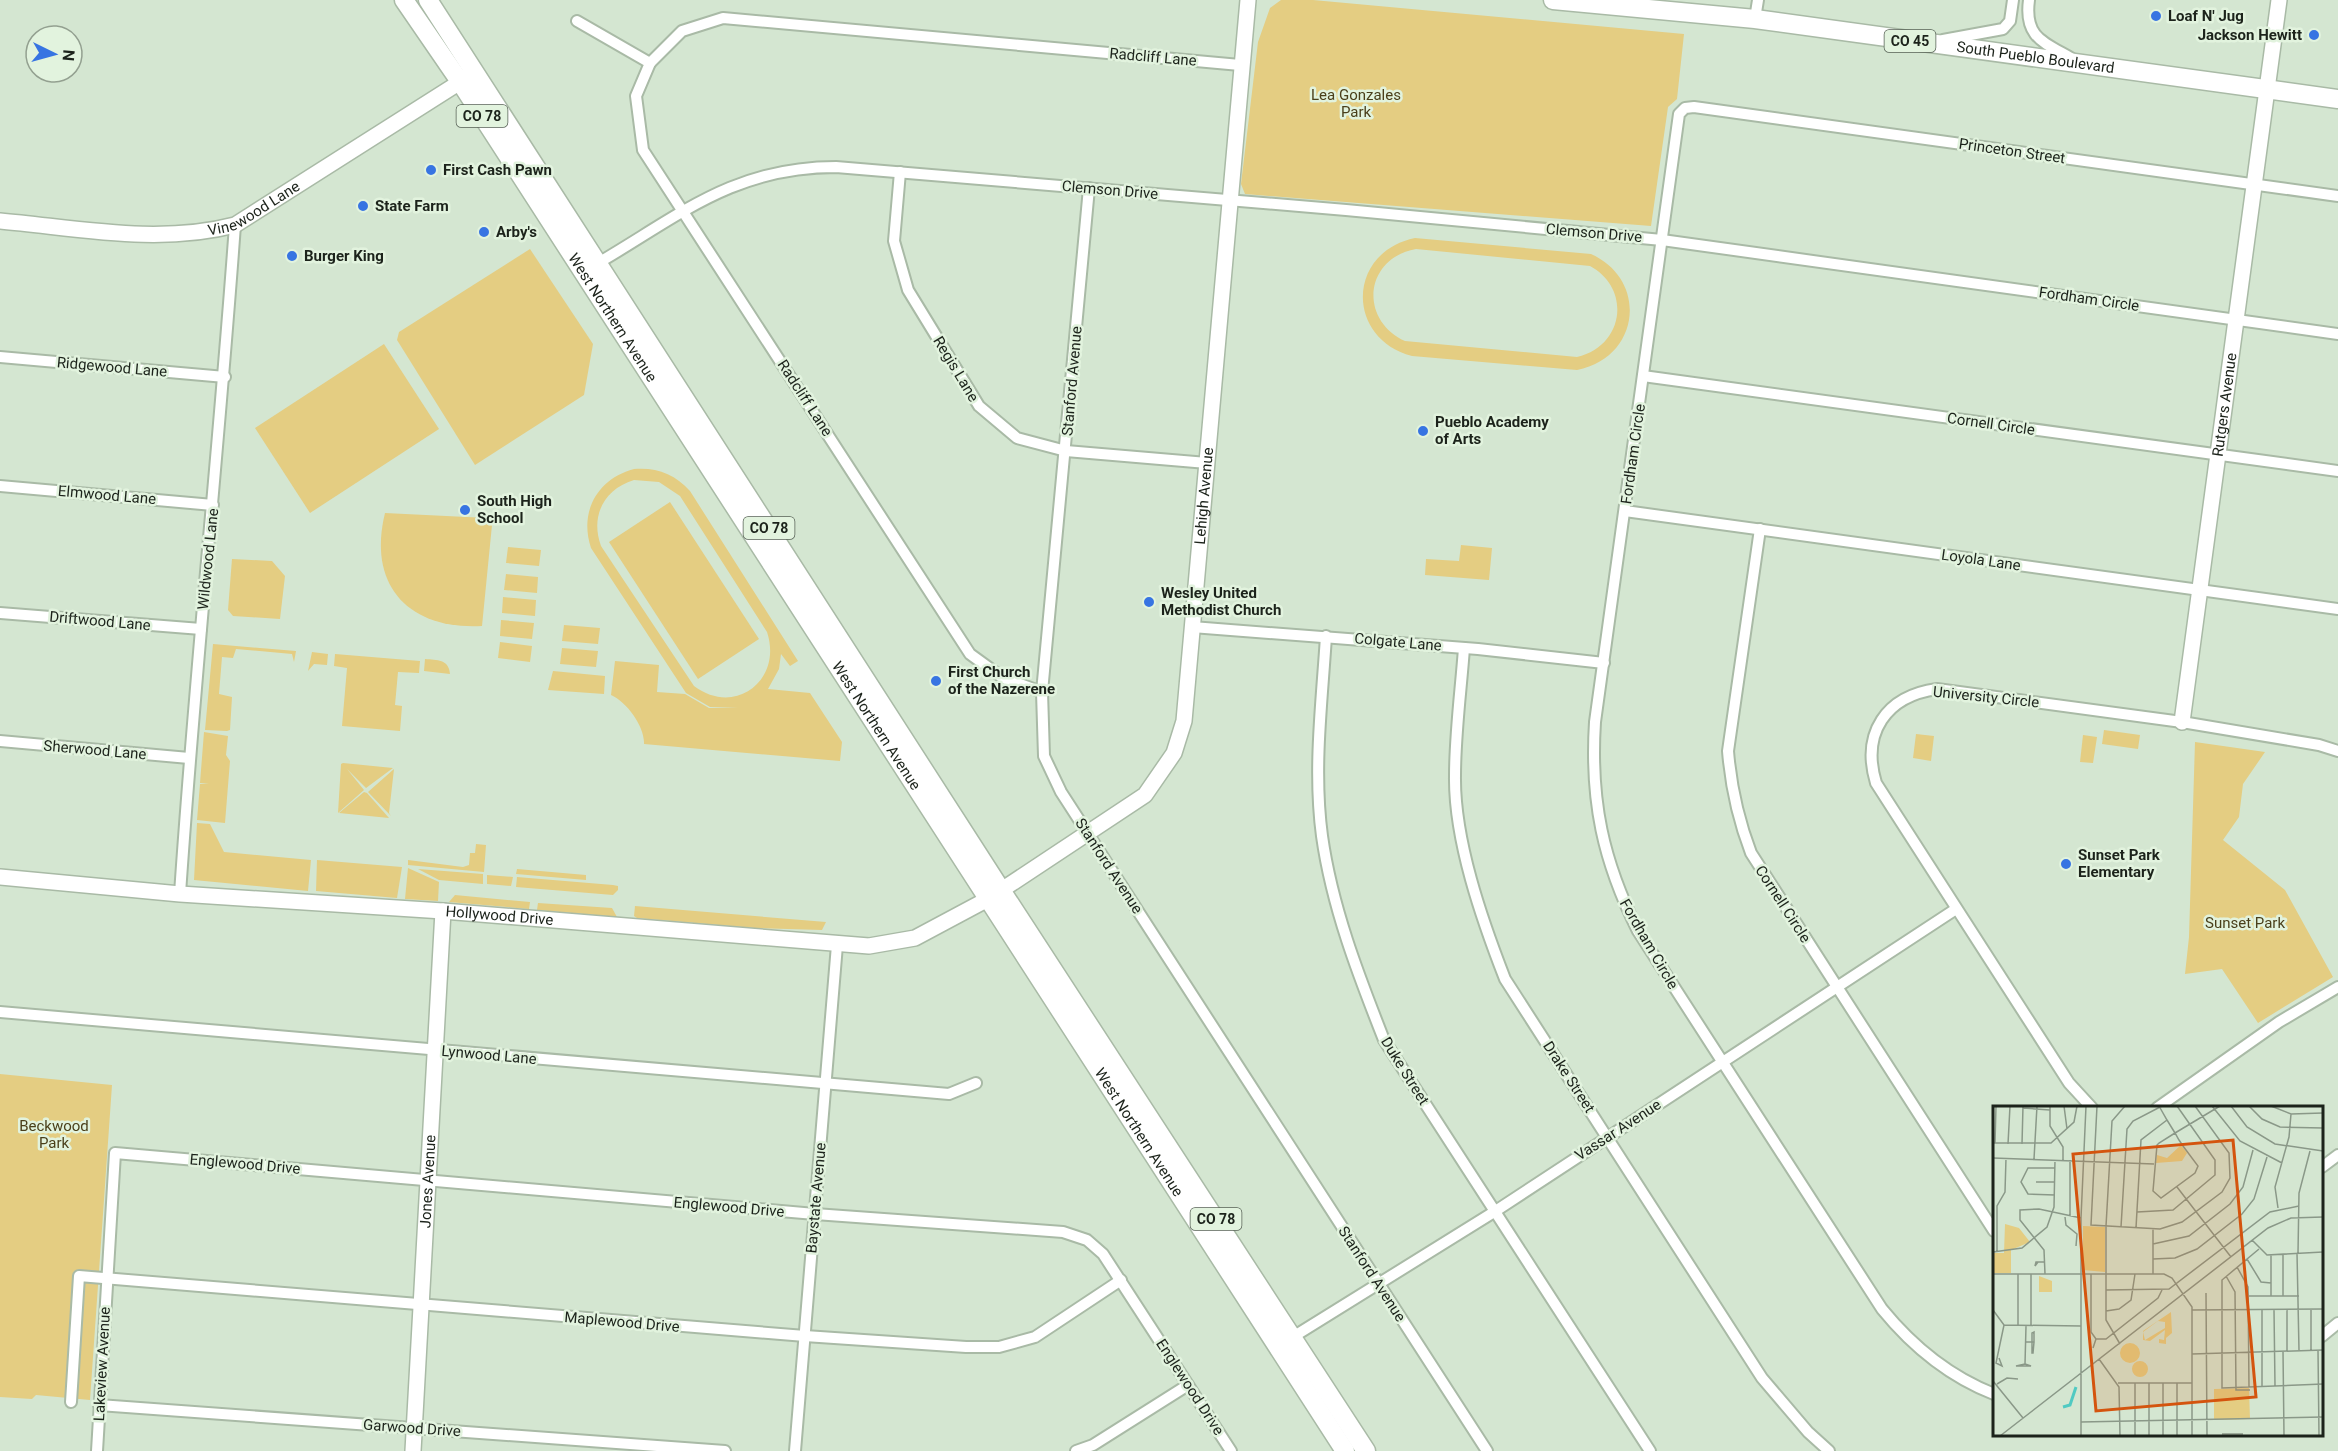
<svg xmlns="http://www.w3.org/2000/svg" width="2338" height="1451" viewBox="0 0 2338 1451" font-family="Roboto,sans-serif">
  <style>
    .green { fill: #e4cd82; fill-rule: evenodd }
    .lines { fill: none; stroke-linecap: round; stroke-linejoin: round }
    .street-casing { stroke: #a9baa6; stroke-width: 14 }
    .secondary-casing { stroke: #a9baa6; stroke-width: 18 }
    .primary-casing { stroke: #a9baa6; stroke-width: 21 }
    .street { stroke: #fff; stroke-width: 10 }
    .secondary { stroke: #fff; stroke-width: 15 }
    .primary { stroke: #fff; stroke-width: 18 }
    .poi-dot { fill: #3774e2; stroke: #e2f3de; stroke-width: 2 }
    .labels { text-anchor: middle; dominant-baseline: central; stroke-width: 5; stroke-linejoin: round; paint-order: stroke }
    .shield { fill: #e2f3de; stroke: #576156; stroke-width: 1.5 }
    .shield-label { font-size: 14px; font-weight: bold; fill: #1c231b }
    .poi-label { font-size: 15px; font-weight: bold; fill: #1c231b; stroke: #e2f3de; text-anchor: start }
    .street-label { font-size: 15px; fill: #1c231b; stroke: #e2f3de }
    .park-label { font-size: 15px; fill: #4a3f1a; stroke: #e2f3de }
    .inset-river { fill: none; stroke: #50cac2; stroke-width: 3 }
    .inset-road { fill: none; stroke: #8a9888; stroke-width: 1.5 }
    .view { fill: #d4540e; fill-opacity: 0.15; stroke: #d4540e; stroke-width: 3 }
    .inset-edge { fill: none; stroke: #1c231b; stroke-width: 3 }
  </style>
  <rect width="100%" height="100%" fill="#d4e6d1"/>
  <g class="green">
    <polygon points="1281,0 1313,0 1684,34 1677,99 1668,107 1651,226 1245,194 1241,184 1258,42 1270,8"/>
    <path d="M1415 238 1591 254C1649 280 1640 358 1577 370L1412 356C1345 338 1347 252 1415 238ZM1416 249 1590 266C1632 289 1624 346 1577 357L1405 341C1358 319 1365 258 1416 249Z"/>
    <polygon points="530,249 593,344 584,395 475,465 397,340 399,332"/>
    <polygon points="384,344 439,429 310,513 255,428"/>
    <path d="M634 469C656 467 675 474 690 491L798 661 790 666 781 654 779 669 768 689 810 693 842 742 840 761 644 744C645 727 627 702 611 695L615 661 659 665 657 692 685 694 709 708H738L710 707 686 693 591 548C579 512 597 479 634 469ZM634 480 659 482 680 496 767 632C783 680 735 717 694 686L601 546C590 516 604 489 634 480Z"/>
    <polygon points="670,502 759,639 698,679 609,542"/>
    <path d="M385 513 487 518 492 525 482 626C409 630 367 586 385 513Z"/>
    <polygon points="1461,545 1492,548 1489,580 1425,575 1426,559 1459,561"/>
    <polygon points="508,547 541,550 539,566 506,563"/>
    <polygon points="232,559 272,561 285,576 280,619 233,616 228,610"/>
    <polygon points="506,574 538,577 537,593 504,590"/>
    <polygon points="503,597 536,600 535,616 502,613"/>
    <polygon points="501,620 534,623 532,639 500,636"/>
    <polygon points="564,625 600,628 598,644 562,641"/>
    <polygon points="500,642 532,646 530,662 498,658"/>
    <polygon points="213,644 296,651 294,662 292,654 236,649 233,658 222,657 219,694 232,697 230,730 227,731 205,730"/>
    <polygon points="562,648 598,651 596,667 560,664"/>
    <polygon points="312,652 328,654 327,665 314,664 308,671"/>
    <polygon points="335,654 420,661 419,673 398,672 395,705 402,706 400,731 342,726 347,668 334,666"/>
    <path d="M425 659C437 660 449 659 450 674L424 671Z"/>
    <polygon points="553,671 605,676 604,694 548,690"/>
    <polygon points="2104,730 2140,735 2138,749 2102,744"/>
    <polygon points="204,732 228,736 226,755 230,761 225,823 197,820 200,784 209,784 200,783"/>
    <polygon points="1916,734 1934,736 1931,761 1913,758"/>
    <polygon points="2083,735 2097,737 2093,763 2080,762"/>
    <polygon points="2195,742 2265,752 2243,784 2239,817 2223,840 2285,890 2333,977 2258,1023 2222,969 2185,974 2189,937"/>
    <polygon points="341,764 343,763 393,768 366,788 347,769 364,790 338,813"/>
    <polygon points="394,769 389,813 391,816 368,792"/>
    <polygon points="364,792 367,793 389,818 339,813"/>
    <polygon points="197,823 210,824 224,852 311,860 308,891 194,880"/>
    <polygon points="476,844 486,845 484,872 408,865 408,860 463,867 469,865 470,853 475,853"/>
    <polygon points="317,860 402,867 397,898 316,891"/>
    <polygon points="408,868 439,882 438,901 405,899"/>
    <polygon points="418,869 483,874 483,884 439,880"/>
    <polygon points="517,869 586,875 586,880 516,874"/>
    <polygon points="487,875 513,877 511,886 487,884"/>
    <polygon points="517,877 613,885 618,886 618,890 613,895 516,887"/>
    <polygon points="455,895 530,902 529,909 449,902"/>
    <polygon points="538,903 612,908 617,917 537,910"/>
    <polygon points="635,906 826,922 822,930 754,928 637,918 634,916"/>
    <polygon points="0,1074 112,1085 90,1400 36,1395 32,1399 0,1397"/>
  </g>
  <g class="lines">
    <g class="street-casing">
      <g id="street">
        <path d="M2029 0C2024 37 2043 42 2071 58"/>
        <polyline points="1755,19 1758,0"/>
        <polyline points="577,21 650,63 636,96 643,150 970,654 1003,678 1042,692"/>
        <polyline points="1943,40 2003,29 2010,21 2013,0"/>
        <polyline points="650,63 682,31 723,18 1240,65"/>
        <polyline points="900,172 894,241 908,290 979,406 1017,438 1066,451 1207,463"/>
        <polyline points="1089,188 1042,692 1044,756 1061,792 1487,1451"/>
        <path d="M593 266C678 217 732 167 836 167L1346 210 1662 240 2338 334"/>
        <polyline points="0,357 225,377"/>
        <polyline points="1643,376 2338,471"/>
        <polyline points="0,486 213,505"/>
        <polyline points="1625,511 2338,609"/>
        <path d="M1760 529 1728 751C1731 788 1738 819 1751 853L1994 1231"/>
        <polyline points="0,613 201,629"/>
        <polyline points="1192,627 1478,649 1604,663"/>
        <path d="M1326 636C1322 702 1313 769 1322 836 1332 907 1358 974 1384 1040L1650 1451"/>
        <path d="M1464 648C1461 690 1455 733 1455 776 1454 840 1482 920 1505 979L1762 1378 1808 1432 1829 1451"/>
        <polyline points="0,741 189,758"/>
        <path d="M180 894C195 670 219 448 235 225"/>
        <polyline points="0,1012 949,1094 976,1083"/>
        <path d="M2092 1108 2069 1083 1876 783C1861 733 1886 696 1937 689L2182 722 2319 745 2338 751"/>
        <polyline points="2157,1108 2279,1022 2338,987"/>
        <polyline points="2322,1167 2338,1155"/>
        <polyline points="2322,1336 2338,1323"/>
        <polyline points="1288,1340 1494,1212 1956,909"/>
        <path d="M1994 1394C1948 1376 1913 1347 1882 1309L1638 931C1603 861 1590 801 1595 722L1679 114 1685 108 1694 107 2338 196"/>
        <polyline points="71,1402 79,1276 805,1336 966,1347 999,1347 1035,1337 1121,1280"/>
        <polyline points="99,1405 725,1451"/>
        <polyline points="97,1451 115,1153 815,1214 1063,1232 1087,1240 1103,1254 1231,1451"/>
        <polyline points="795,1451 837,945"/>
        <polyline points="1076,1451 1093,1445 1188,1385"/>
      </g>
    </g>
    <g class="secondary-casing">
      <g id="secondary">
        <path id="s1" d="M0 221C78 228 158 245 235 225L468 77"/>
        <path id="s2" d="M2182 722 2279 0"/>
        <path id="s3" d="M0 877 180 894 443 911 869 946 915 938 988 899 1145 795 1174 753 1184 721 1248 0"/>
        <path id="s4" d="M413 1451 443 911"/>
      </g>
    </g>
    <g class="primary-casing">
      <g id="primary">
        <path id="s5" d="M404 0 461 83 1345 1451"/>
        <polyline points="428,0 1001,890 1366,1451"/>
        <path id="s6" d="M1553 0 1755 19 2338 99"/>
      </g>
    </g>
    <use href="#street" class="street"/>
    <use href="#secondary" class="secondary"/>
    <use href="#primary" class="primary"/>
  </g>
  <g class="poi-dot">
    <circle cx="2156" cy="16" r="6"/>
    <circle cx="2314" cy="35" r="6"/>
    <circle cx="431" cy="170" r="6"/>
    <circle cx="363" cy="206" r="6"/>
    <circle cx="484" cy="232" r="6"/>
    <circle cx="292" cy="256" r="6"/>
    <circle cx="1423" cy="431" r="6"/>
    <circle cx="465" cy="510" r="6"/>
    <circle cx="1149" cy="602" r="6"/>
    <circle cx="936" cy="681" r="6"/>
    <circle cx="2066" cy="864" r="6"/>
  </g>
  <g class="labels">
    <g class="shield">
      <rect x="1884.5" y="30" width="51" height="22" rx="4.5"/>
      <rect x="456.5" y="105" width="51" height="22" rx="4.5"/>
      <rect x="743.5" y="517" width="51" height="22" rx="4.5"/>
      <rect x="1190.5" y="1208" width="51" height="22" rx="4.5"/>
    </g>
    <g class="shield-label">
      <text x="1910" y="41">CO 45</text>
      <text x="482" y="116">CO 78</text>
      <text x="769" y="528">CO 78</text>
      <text x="1216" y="1219">CO 78</text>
    </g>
    <g class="poi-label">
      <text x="2168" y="16">Loaf N' Jug</text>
      <text x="2302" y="35" text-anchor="end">Jackson Hewitt</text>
      <text x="443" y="170">First Cash Pawn</text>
      <text x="375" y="206">State Farm</text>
      <text x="496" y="232">Arby's</text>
      <text x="304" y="256">Burger King</text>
      <text x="1435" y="422">Pueblo Academy<tspan x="1435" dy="17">of Arts</tspan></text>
      <text x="477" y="501">South High<tspan x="477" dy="17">School</tspan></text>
      <text x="1161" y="593">Wesley United<tspan x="1161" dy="17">Methodist Church</tspan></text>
      <text x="948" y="672">First Church<tspan x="948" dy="17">of the Nazerene</tspan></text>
      <text x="2078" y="855">Sunset Park<tspan x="2078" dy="17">Elementary</tspan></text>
    </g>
    <g class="street-label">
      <text transform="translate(1153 57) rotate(5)">Radcliff Lane</text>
      <text stroke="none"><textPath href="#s6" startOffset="486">South Pueblo Boulevard</textPath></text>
      <text transform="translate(2012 151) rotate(8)">Princeton Street</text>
      <text transform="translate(1110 190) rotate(5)">Clemson Drive</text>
      <text stroke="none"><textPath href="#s1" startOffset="260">Vinewood Lane</textPath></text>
      <text transform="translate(1594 233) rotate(5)">Clemson Drive</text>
      <text transform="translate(2089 299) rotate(8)">Fordham Circle</text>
      <text stroke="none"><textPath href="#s5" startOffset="380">West Northern Avenue</textPath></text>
      <text transform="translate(112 367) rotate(5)">Ridgewood Lane</text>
      <text transform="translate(956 369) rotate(59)">Regis Lane</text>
      <text transform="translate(1072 381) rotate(-85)">Stanford Avenue</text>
      <text transform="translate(805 398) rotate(57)">Radcliff Lane</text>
      <text stroke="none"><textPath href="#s2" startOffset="320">Rutgers Avenue</textPath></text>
      <text transform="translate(1991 424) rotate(8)">Cornell Circle</text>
      <text transform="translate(1633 454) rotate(-82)">Fordham Circle</text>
      <text transform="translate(107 495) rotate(5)">Elmwood Lane</text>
      <text stroke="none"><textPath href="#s3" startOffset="1500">Lehigh Avenue</textPath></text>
      <text transform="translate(208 559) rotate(-84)">Wildwood Lane</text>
      <text transform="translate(1981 560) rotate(8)">Loyola Lane</text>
      <text transform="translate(100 621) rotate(5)">Driftwood Lane</text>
      <text transform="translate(1398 642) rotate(5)">Colgate Lane</text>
      <text transform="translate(1986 697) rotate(6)">University Circle</text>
      <text stroke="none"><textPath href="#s5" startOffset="866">West Northern Avenue</textPath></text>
      <text transform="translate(95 750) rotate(5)">Sherwood Lane</text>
      <text transform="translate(1109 866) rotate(57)">Stanford Avenue</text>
      <text transform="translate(1783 904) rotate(57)">Cornell Circle</text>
      <text stroke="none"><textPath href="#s3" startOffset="501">Hollywood Drive</textPath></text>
      <text transform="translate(1649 944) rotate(60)">Fordham Circle</text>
      <text transform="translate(489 1055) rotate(5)">Lynwood Lane</text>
      <text transform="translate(1405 1071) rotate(58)">Duke Street</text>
      <text transform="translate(1569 1077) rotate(57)">Drake Street</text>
      <text transform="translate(1618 1130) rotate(-33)">Vassar Avenue</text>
      <text stroke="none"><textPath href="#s5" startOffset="1350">West Northern Avenue</textPath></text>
      <text transform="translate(245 1164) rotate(5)">Englewood Drive</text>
      <text stroke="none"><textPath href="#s4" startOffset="270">Jones Avenue</textPath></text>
      <text transform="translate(816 1198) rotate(-85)">Baystate Avenue</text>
      <text transform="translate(729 1207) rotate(5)">Englewood Drive</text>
      <text transform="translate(1372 1274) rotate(57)">Stanford Avenue</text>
      <text transform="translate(622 1322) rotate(5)">Maplewood Drive</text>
      <text transform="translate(102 1364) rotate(-87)">Lakeview Avenue</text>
      <text transform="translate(1190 1387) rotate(57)">Englewood Drive</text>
      <text transform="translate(412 1428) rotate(4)">Garwood Drive</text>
    </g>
    <g class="park-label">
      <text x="1356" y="95">Lea Gonzales<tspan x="1356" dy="17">Park</tspan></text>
      <text x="2245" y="923">Sunset Park</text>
      <text x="54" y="1126">Beckwood<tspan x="54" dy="17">Park</tspan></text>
    </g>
  </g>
  <g transform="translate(1993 1106)">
    <rect width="330" height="330" fill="#d4e6d1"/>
    <path d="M188 39 194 47 189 55 163 57 164 49 174 52ZM12 118 26 122 37 136 18 144V167H0V147H11ZM90 120 112 121V166L90 164ZM46 170 59 175V186H46ZM178 206 179 227 173 232V238L166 237V233L171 234 172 224 157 235 150 234V225ZM165 215 172 216V222L152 234 150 226ZM127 247a10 10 0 1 1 20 0a10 10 0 1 1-20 0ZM139 263a8 8 0 1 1 16 0a8 8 0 1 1-16 0ZM256 282 257 313 221 314V283Z" fill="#e4cd82" fill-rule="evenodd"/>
    <path class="inset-river" d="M70 301 77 299 83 281"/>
    <path class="inset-road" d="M57 0V20L70 41V54M71 0 74 23M104 0 98 119 167 123 189 116 229 86 237 72 236 47 202 0M166 0 174 14 182 27 186 34 190 40 205 60 202 67 168 92 160 85 164 39 166 37 182 27 227 0M219 0 247 35 289 57M238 0 254 21 282 38 330 45M256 0 269 13 287 21 330 22M278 0 298 8 330 7M30 2 57 4M0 37H58L81 16 84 0M2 37 3 0M15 38 17 0M29 38 30 0M0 52 161 58M41 53 44 0M43 76H62M184 81 238 151M62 89 35 88 28 76 35 62H62M285 102 282 81 296 31 298 8M144 106 180 104 222 69V54L184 0M72 111 73 119 84 128 83 140M77 111V54M128 121 134 23 140 15 169 0M143 122 148 34 174 14M259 134 274 149 330 146M160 138 196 130 237 98 250 81 260 44M266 143 229 174V282L330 278M0 146 29 142 54 121 61 101 62 54M4 146V100L12 86 13 52M304 147 306 244M305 147 306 87 317 45M278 149V190M290 149V190M160 153 182 152 204 143 249 108 261 93 274 51M254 153 268 176 278 177M45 156 42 160 43 156H52M244 161 255 181 256 281M0 168H171L179 172 199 201V330M52 168 51 144 27 114V104L46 103 88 112M98 168V226L103 233M160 168V122M0 170V201M233 170 242 186 243 284H257M113 184 176 183 277 106 306 100M213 187 214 330M256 190H306M318 203V244M0 204 11 219 88 220M199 204 330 203M269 204V280M281 204 282 280M294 204V245M113 205 126 203 138 194 142 168M25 220V168M38 220V168M33 236H41V226L39 227V247H40L41 236M127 238 113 214V120L119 15 132 0M100 242 103 233H113L165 192 169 184M325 244 326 330M290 245 291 330M199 248 330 244M6 252 9 260 3 257 11 219M106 253 126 281 127 330M32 258 23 260H38L32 258 33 220M0 275 30 312M125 277H199M170 277V330M184 277V330M4 278 14 272 25 273M88 316 330 311M229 328H250M7 330 275 122 298 112 330 111M88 330V112L93 0M142 330V277M156 330V277"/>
    <path class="view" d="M240 34 263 291 103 305 80 48Z"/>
    <rect width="330" height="330" class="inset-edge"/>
  </g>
  <g transform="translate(54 54) rotate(95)"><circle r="28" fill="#e2f3de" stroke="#93a090" stroke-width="1.5"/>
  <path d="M0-4.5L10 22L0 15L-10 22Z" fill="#3774e2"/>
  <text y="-9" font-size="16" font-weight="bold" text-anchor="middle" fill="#1c231b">N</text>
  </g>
</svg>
